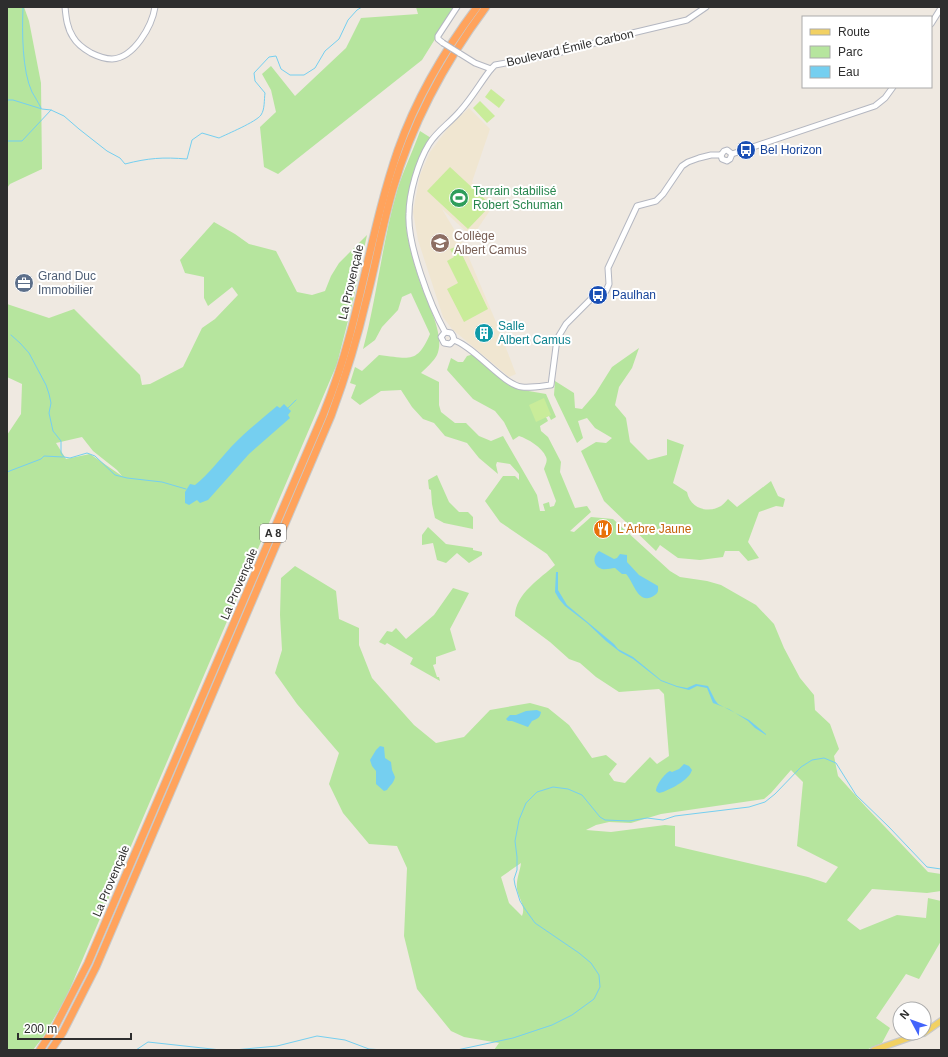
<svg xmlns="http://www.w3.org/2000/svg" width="948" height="1057" viewBox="0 0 948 1057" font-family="Arial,sans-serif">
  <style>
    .education { fill: #f0e6d1 }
    .green { fill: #b6e59e; fill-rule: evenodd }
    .pitch { fill: #c9ec9a }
    .water { fill: #75cff0 }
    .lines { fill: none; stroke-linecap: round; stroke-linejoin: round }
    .stream { stroke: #75cff0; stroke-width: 1 }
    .secondary-casing { stroke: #b4b7c1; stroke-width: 7 }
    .primary-casing { stroke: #c9c9c9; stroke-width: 8 }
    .highway-casing { stroke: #c9c9c9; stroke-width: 9 }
    .secondary { stroke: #fff; stroke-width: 5 }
    .primary { stroke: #f2d163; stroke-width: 5.5 }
    .highway { stroke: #ffa35c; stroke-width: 7 }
    .secondary-bridge-casing { stroke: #b4b7c1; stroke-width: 7; stroke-linecap: butt }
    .secondary-bridge { stroke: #fff; stroke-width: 5 }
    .labels { text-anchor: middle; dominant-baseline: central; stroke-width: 4; stroke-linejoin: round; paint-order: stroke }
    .shield { fill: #fff; stroke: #6d6d6d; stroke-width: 1 }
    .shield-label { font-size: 11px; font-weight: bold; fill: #2e2e2e }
    .street-label { font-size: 12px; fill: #2e2e2e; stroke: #fff }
    .transit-label { font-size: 12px; fill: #164399; stroke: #fff; text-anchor: start }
    .leisure-label { font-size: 12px; fill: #27864d; stroke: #fff; text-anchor: start }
    .education-label { font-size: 12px; fill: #785e54; stroke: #fff; text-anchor: start }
    .service-label { font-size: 12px; fill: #4e5e75; stroke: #fff; text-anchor: start }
    .culture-label { font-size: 12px; fill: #0d838f; stroke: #fff; text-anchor: start }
    .food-label { font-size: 12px; fill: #c56008; stroke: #fff; text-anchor: start }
  </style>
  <rect width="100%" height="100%" fill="#efe9e1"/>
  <polygon class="education" points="469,108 490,129 472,182 495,203 472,237 442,209 464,246 496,322 516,374 509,377 452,329 443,317 418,240 413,212 420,175 430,152 448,128"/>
  <g class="green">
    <polygon points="7,7 24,7 29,21 41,83 42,169 10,184 7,188"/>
    <polygon points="416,7 455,7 422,60 278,174 264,167 260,127 276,112 271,90 262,74 271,66 295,96 346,48 361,18 418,14"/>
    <path d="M420 131 431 138C416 165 406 191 406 222 406 237 415 267 420 282 426 301 446 335 437 355 434 361 426 368 421 373L439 382V405L441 412 455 423H466L479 436 491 441 503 436 537 495 540 511H545L543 504 549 502 550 507 554 506 556 501 544 469C545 465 548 461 546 457 542 447 528 439 519 436L513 440 504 422 495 411 473 399 447 370 451 358 458 362H463L467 356 474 354 507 383 517 389 546 394 556 417 551 420 549 416 551 415 536 421 546 417 548 421 540 426 541 431 548 437 561 462 560 472 575 508 587 506 591 512 570 531 574 532 591 517 613 519 670 571 680 577 707 581 721 585 756 605 774 624 784 648 800 678 814 695 815 710 830 724 839 749 834 756 838 776 866 807 928 872 941 874V891L927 893 872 889 847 920 860 930 897 915 926 918 928 898 941 901V941L919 979 906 974 876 1018 890 1028 882 1043 866 1050H494L499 1043 464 1037 451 1031 417 989 404 936 407 868 397 846 369 844 343 813 329 784 339 753 297 704 275 673 282 650 280 615 281 578 295 566 336 591 339 619 359 628V645L372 678 414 725 436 743 464 737 490 710 530 703 548 708 569 725 592 758 606 755 617 764 609 774 614 781 625 783 650 757 657 764 669 756 664 694 659 689 619 692 596 677 580 663 569 659 550 642 515 616C515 594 541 578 555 565L547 554 500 522 485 501 503 476H515L519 480V474L510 464 497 462 496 465 498 474 479 458 467 443 445 436 434 423 423 419 412 407 401 390 381 391 360 405 351 398 356 385 350 383 355 367 362 371 379 355C408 358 417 365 430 334L411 293 402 297 398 310 382 327 375 340 363 349C377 297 382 243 397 191 403 171 413 151 420 131ZM791 770 803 782 797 846 838 867 826 883 808 877 675 846V826L665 825 611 832 586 830 596 825 609 822 631 823 661 814 764 799 771 793ZM521 863C520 872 516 879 517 889 519 899 526 907 522 916L509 903 501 877Z"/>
    <path d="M214 222 235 234 249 244 276 251 297 292 312 295 325 291 331 276 339 263 367 235 353 301 337 364 66 998 43 1037 33 1050H7V435L21 414 22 384 7 377V304L49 318 74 309 140 375 142 385 150 384 183 367 202 328 215 319 238 295 232 287 208 306 204 298V277L185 273 180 260ZM82 437 93 451 117 470 122 476 90 454 66 459 56 443Z"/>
    <path d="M639 348 632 368 619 387 615 405 626 418 630 442 648 460 667 455V439L684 445 673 483 687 492C690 508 707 514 721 506 724 504 726 501 728 499L737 507 771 481 778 496 785 499 783 507 776 506 759 512 748 542 759 558 748 561 739 551H725L723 557 700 560 678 558 660 545 656 551 604 501 581 451 596 442 606 443 612 438 595 428 587 418 578 421 583 438 577 443 554 395 555 381 574 393 575 408 582 409 595 394 612 367Z"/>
    <polygon points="437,475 449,502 459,512 468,512 473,517 473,529 444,523 435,518 432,504 431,490 429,489 428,480"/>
    <polygon points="428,527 446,544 473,548 473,550 482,552 482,555 469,563 457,553 446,563 437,560 433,543 422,545 422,535"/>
    <polygon points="453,588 469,593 450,629 456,650 436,657 436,664 433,665 437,677 439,677 440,681 410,664 413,658 387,643 385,645 379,642 387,631 392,632 396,628 406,639 434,615"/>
  </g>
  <g class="pitch">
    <polygon points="491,89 505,100 499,108 485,97"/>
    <polygon points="480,101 495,116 487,123 473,108"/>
    <polygon points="450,167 491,205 468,229 427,191"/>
    <polygon points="458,246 488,309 464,322 447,289 458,283 447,261 454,257 450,249"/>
    <polygon points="544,398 551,415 536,422 529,405"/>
  </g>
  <g class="water">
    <path d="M284 404 291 411 288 415 290 418 249 454 208 500 200 503 197 500 189 505 185 503V492L190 484 195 485C209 474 219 460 231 447 245 432 262 419 277 406L280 408Z"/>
    <path d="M599 551 614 559 617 558 620 554 627 555V562L639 575 658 586C658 590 659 592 655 595 638 607 634 582 626 574H622L615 568C611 568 606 570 602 569 593 567 592 556 599 551Z"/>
    <polygon points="556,572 558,572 558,590 567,605 614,644 618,649 633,657 661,680 677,686 687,688 696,684 708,686 715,700 718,704 749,720 766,734 766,735 755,728 748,721 729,709 713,703 707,688 697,686 689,690 677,687 661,681 633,659 620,652 606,641 587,623 565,606 559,599 555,592"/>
    <path d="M537 710 541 712C540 718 537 719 532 721L528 727 512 721H508L506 719 510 715H516L526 711Z"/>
    <path d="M380 746 384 747 385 758 391 762 392 770 395 777C394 783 390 785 387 790L384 791 376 784V771L372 766 370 760 376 750Z"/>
    <path d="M684 764 689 766 692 770C689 780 673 788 663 792L659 793 656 791C656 785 665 773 670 771L672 772 679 769Z"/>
  </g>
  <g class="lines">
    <g class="stream">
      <path d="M23 8C22 31 22 71 32 92 35 97 38 102 41 108"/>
      <path d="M7 100H13L42 109 51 110 64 116 79 129 107 151 120 158 125 164C148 158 163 157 187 159L192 140 202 133 219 138C227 134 256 122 261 115 265 109 264 100 265 93L255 81 254 73 269 57 276 56 281 69 290 75H304L315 68 325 51 339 39 348 20 357 10 362 7"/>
      <polyline points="7,141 22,141 51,110"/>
      <polyline points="11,335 20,343 29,353 46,385 49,394 51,403 49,413 53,431 61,441 61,453 64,457 70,458 87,453 95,456 115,475 127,478 162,482 186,489"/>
      <polyline points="288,408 296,400"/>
      <polyline points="7,472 41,459 44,456 63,457"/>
      <polyline points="136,1050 148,1042 221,1050"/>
      <polyline points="234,1050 277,1046 317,1036 345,1040 369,1049 384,1050"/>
      <polyline points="457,1050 513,1038 552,1025 572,1015 594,999 600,987 599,975 591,963 579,953 535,923 525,909 520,901 515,885 514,879 517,870 517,857 515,841 519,820 526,803 537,792 553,787 568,789 582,795 600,817 605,820 629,821 647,818 663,820 675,816 749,807 765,802 775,794 801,767 812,760 824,758 836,763 856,795 889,827 927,867 941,869"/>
    </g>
    <g class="secondary-casing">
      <g id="secondary">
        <path d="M65 7C66 17 67 28 73 37 77 44 84 49 91 53 97 56 105 59 112 59 134 58 152 26 155 7"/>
        <polyline points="931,24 941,8"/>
        <polyline points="443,43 438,39 438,36 457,7"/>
        <polyline points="459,53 475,63 491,69"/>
        <polyline points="732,154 875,106 885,98 893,87"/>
        <polyline points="721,155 722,159 727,161 730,159 732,154"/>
        <polyline points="721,155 724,151 727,150 732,154"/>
        <path d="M445 332C430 305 407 244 409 214 409 193 418 162 429 144 437 131 450 123 460 111 472 98 480 83 491 69L495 65 554 54 624 35 687 20 706 7"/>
        <polyline points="445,332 441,337 444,343 450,344 454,340"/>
        <polyline points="445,332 451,333 453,336 454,340"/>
        <path d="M454 340C476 348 503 385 522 387 531 388 542 386 551 385L557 339 566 324 593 297 606 291 609 284 608 268 637 206 656 201 663 194 682 166 688 162 699 158 711 155H721"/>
      </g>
    </g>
    <g class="primary-casing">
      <g id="primary">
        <polyline points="924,1033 941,1021"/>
        <polyline points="874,1050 923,1033"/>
      </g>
    </g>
    <g class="highway-casing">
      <g id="highway">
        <path d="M40 1050 55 1027 88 963 323 415C333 390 342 364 349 338 366 275 377 211 398 150 416 99 444 51 477 7"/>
        <path d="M51 1050 63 1032 96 967 331 416C345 378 357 340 366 301 376 264 382 226 393 189 412 123 445 62 486 7"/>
      </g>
    </g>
    <use href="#secondary" class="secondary"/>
    <use href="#primary" class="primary"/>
    <use href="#highway" class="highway"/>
    <g class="secondary-bridge-casing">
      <polyline id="secondary-bridge" points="443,43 459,53"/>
    </g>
    <use href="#secondary-bridge" class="secondary-bridge"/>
  </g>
  <defs>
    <g id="bus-disc" transform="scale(1)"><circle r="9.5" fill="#1a4fb4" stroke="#fff"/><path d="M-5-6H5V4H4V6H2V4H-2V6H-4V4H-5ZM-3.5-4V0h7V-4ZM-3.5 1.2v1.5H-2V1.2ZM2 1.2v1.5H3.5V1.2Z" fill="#fff"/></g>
    <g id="stadium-disc" transform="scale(1)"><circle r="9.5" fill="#2e9e5b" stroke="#fff"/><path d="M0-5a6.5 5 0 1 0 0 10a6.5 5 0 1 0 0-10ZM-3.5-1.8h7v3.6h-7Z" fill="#fff"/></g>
    <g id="school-disc" transform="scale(1)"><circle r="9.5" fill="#8d6e63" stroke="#fff"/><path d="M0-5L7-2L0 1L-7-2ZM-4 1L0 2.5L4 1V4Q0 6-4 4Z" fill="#fff"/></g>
    <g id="office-disc" transform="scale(1)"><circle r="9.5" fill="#5c6f8a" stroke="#fff"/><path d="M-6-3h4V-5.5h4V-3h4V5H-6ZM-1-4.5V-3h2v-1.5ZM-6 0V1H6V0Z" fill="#fff"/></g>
    <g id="building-disc" transform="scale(1)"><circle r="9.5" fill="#0f9aa8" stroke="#fff"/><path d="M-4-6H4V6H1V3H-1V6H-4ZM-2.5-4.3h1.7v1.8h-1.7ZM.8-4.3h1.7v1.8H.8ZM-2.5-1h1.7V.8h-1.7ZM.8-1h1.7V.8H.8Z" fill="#fff"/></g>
    <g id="restaurant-disc" transform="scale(1)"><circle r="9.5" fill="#e8710a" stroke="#fff"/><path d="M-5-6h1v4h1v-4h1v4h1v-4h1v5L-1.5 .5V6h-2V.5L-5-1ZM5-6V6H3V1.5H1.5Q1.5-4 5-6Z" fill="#fff"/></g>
  </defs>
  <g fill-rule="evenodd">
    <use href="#bus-disc" x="746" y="150"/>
    <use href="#stadium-disc" x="459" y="198"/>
    <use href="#school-disc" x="440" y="243"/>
    <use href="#office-disc" x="24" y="283"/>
    <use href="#bus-disc" x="598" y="295"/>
    <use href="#building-disc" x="484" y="333"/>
    <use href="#restaurant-disc" x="603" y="529"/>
  </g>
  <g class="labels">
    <rect class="shield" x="260" y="524" width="26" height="18" rx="3"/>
    <g class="shield-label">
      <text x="273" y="533">A 8</text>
    </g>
    <g class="street-label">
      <text transform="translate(570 48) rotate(-13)">Boulevard Émile Carbon</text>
      <text transform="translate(351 282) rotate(-77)">La Provençale</text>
      <text transform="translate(239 584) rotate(-67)">La Provençale</text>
      <text transform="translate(111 881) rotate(-67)">La Provençale</text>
    </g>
    <g class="transit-label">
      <text x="760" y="150">Bel Horizon</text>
      <text x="612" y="295">Paulhan</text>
    </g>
    <g class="leisure-label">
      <text x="473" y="191">Terrain stabilisé<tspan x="473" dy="14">Robert Schuman</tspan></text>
    </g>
    <g class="education-label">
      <text x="454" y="236">Collège<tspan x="454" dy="14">Albert Camus</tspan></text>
    </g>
    <g class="service-label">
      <text x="38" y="276">Grand Duc<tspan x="38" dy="14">Immobilier</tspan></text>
    </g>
    <g class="culture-label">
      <text x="498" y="326">Salle<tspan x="498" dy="14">Albert Camus</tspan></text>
    </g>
    <g class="food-label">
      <text x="617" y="529">L'Arbre Jaune</text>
    </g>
  </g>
  <rect width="948" height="1057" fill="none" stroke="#2e2e2e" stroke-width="16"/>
  <rect x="802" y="16" width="130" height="72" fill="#ffffff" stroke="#ababab"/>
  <rect x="810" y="29" width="20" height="6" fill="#f2d163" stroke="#ababab"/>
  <text x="838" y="36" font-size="12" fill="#2e2e2e">Route</text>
  <rect x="810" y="46" width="20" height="12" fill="#b6e59e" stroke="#ababab"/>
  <text x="838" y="56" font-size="12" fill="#2e2e2e">Parc</text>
  <rect x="810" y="66" width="20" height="12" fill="#75cff0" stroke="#ababab"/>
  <text x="838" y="76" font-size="12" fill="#2e2e2e">Eau</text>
  <g transform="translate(912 1021) rotate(311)"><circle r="19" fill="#ffffff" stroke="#ababab"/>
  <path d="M0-3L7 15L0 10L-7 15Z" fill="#4264fb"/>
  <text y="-6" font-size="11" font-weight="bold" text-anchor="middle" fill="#2e2e2e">N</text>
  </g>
  <path d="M18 1033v6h113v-6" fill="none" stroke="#2e2e2e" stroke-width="2"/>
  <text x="24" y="1033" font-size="12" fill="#2e2e2e" stroke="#ffffff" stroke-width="3" paint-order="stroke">200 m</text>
</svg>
